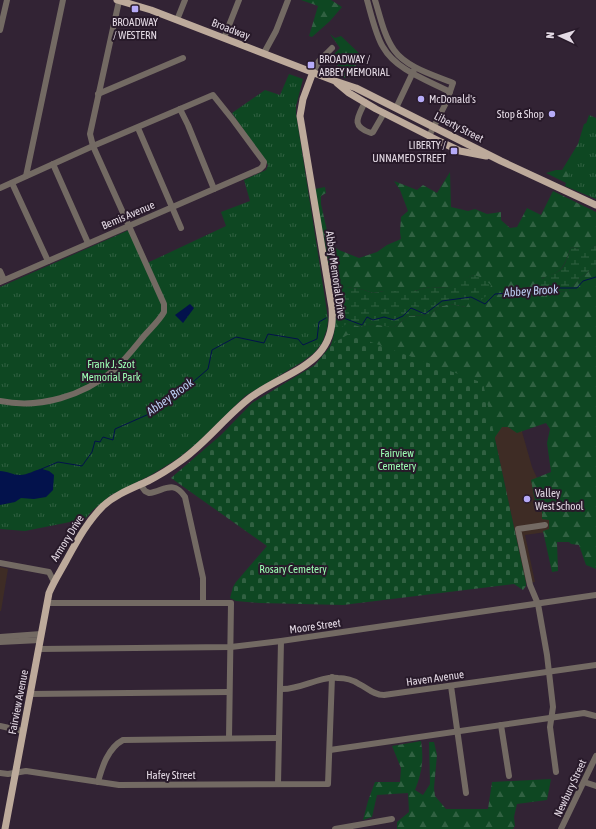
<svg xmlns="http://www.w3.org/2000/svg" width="596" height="829" viewBox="0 0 596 829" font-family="'Asap Condensed',sans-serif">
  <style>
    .education { fill: #3e2c25 }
    .forest { fill: url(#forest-firs); fill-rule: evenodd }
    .wetland { fill: url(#wetland-marsh) }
    .cemetery { fill: url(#cemetery-stones) }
    .park { fill: url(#park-tufts) }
    .water { fill: #03124c }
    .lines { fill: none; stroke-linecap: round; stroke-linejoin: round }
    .stream { stroke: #03124c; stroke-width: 1 }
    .minor { stroke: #736a63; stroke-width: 6 }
    .major { stroke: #bdaa9b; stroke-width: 7 }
    .poi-dot { fill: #b6abf8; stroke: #281a2a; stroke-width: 1.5 }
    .labels { text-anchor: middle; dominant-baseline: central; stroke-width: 4; stroke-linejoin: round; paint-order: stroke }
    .poi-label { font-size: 11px; fill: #e3d9e4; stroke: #281a2a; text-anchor: start }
    .street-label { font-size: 11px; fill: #e3d9e4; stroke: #281a2a }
    .park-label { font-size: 11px; fill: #9cfeb3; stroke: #281a2a }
    .water-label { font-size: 12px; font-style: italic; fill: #bccef3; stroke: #281a2a }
  </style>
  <defs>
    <pattern id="forest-firs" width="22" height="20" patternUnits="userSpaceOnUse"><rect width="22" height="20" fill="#0e4722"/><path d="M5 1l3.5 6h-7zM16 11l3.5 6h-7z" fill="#316142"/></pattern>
    <pattern id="wetland-marsh" width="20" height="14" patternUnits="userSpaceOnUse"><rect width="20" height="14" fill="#0e4722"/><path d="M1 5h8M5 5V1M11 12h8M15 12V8" fill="none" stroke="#316142"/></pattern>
    <pattern id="cemetery-stones" width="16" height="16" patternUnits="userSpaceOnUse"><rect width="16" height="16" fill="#0e4722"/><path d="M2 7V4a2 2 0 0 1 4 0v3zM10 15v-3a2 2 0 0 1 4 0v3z" fill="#316142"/></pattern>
    <pattern id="park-tufts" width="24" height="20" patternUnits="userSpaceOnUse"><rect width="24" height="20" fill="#0e4722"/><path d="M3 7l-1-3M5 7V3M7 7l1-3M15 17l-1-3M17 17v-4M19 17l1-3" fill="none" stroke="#316142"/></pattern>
  </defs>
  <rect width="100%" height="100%" fill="#322334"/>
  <g class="education">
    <polygon points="515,407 532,467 561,530 525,535 535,582 526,583 489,411"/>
    <polygon points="0,567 8,569 1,611 0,611"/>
  </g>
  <g class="forest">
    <polygon points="301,0 331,0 342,7 330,21 312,37 309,36 318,6"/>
    <polygon points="330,34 335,38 341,36 363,57 345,78 330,73 342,61 333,55 340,48"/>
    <polygon points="595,120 596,198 546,173 556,170 562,170 578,144 584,124"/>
    <path d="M450 172 451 207 468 211 475 209 487 214 501 212V220L510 228 517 227 527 208 541 215 553 191 596 212V245L591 249H579L571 247C564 266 563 273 542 278L541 292 569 291 580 278 596 266V569L586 565 579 545 571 544 569 542H557L558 571 552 572 543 531 549 529V520L542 519V509L536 507 531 480 551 472 547 443 550 429 546 423 517 433 508 427H502L491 443 329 350C342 320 333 287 327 256 323 234 319 211 315 189L325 187 326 193 321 196V204L330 244 339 250 359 258 377 252 387 245 401 239 400 232 401 217 408 211 400 190 394 181 417 190 423 185 437 193ZM474 275 466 307 450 304 439 307 429 315 408 316 395 327C383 326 371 322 361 327L348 323 347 287 364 290 373 293 384 291H414L430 287 448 288 456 282Z"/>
    <path d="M421 741C424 760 422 772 415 790L423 795 430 784 429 742H434L437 755 434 788 435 796 446 809H488L492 782 551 779 547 800 517 804 514 817 515 826 513 829H397V822L409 812 408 793 377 795 372 817 363 820 368 801 375 782H400L401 768 392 746Z"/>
  </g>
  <g class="wetland">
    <path d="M596 245V266L580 278 569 291 541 292 535 288C540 272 556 279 564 265 567 260 569 252 571 247L579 249H591Z"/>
    <path d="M474 275 483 278 491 285 489 294 477 303 471 299 466 307 450 304 439 307 429 315 408 316 395 327C383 327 371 322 361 327L348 323 342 327 338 295 347 287 364 290 373 293 384 291H414L430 287 448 288 456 281Z"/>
  </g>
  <polygon class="cemetery" points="349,334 483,383 526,583 526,586 523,590 514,584 343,605 260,603 236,601 230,598 233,587 236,582 267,546 171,478 221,435 252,403 315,365 332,344"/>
  <g class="park">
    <polygon points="289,74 303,79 296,106 296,114 326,305 328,320 327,329 322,343 314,353 302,362 245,396 196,444 177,459 151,475 111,495 93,510 85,519 25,531 0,529 0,287 129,230 145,264 226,226 221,212 250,201 244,180 266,170 268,165 232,113 265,90 280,95"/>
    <polygon points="589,115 596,118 596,199 565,186"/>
  </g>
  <g class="water">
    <polygon points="190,304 194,308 183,323 175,315"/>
    <path d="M42 469 49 471 54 475 53 490 46 497 34 499 21 498 15 502 0 505V471C7 471 13 475 20 475 28 475 34 470 42 469Z"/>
  </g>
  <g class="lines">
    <g class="stream">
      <polyline points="341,317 362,325 367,317 373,320 384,317 394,320 403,316 411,308 425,314 442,301 471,297 485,304 495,294 544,291 552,288 577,288 583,281 596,277"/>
      <polyline points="39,470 58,462 82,466 92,452 95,441 100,442 103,437 113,440 115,429 149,414 186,388 208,369 212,350 236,337 264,343 268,334 298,339 303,345 317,339 319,322 326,318"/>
    </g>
    <g class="minor">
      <path d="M367 0C371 14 376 36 383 47 396 70 427 80 450 92"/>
      <path d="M375 0C380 16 384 36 394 50 407 68 434 75 453 83L446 103 429 136"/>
      <polyline points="177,20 185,0"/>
      <polyline points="0,30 7,0"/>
      <polyline points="224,38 239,0"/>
      <polyline points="264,53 276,31 288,0"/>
      <polyline points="313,72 319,61 332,48"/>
      <polyline points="98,94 183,58"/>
      <path d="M365 102C358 117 350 126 371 133L373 132 384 113"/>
      <polyline points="396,108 414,70"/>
      <polyline points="180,109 188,125 214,189"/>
      <polyline points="138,128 181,228"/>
      <polyline points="53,164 88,243"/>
      <polyline points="26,176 63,0"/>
      <polyline points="12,183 48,261"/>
      <polyline points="0,188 93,146 213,95 233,120 264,162 263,166 260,169 0,282"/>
      <polyline points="0,271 4,280"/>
      <path d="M0 401C40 409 83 396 114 370 125 360 135 347 144 336 151 328 159 321 164 312V304L93 146 90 134 119 1"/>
      <path d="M140 484 145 491 149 493C164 491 173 479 185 497L203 578V602"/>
      <polyline points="545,525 518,529 530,585 538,604 547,655 553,707 550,727 556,772"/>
      <polyline points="0,563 49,572 54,582"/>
      <polyline points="47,603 231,603 229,738"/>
      <polyline points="0,637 41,634"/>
      <polyline points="0,642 40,640"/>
      <polyline points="39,649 231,647 281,641 596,595"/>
      <polyline points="451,686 466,793"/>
      <path d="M281 689C301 690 318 676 338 678 345 678 353 680 359 684 368 688 373 695 384 695L596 665"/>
      <polyline points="30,694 229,692"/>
      <polyline points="501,725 509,776"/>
      <polyline points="0,726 23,731"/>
      <polyline points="330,750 584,713 596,716"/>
      <polyline points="0,773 8,774 26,771 119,785 328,784 332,677"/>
      <path d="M98 782C102 767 108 748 123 740L279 738"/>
      <polyline points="584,782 596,786"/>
      <polyline points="278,784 281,641"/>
      <polyline points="335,829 392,819"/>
      <polyline points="561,829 596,756"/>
    </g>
    <g class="major">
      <polyline points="117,0 151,10 335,81 356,88 501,161 596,205"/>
      <polyline points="337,83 349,93 376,109 441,142 460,151 486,156"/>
      <path d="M5 829 49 593C54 581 60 572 66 561 77 541 87 522 103 506 116 494 133 488 148 481 160 475 171 468 182 460 208 441 226 416 251 397 288 370 337 365 332 308L300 116 303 99 313 72"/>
    </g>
  </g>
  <g class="poi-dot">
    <rect x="131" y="5" width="8" height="8" rx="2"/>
    <rect x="307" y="61" width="8" height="8" rx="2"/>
    <circle cx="421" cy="99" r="4"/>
    <circle cx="552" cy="114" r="4"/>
    <rect x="450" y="147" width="8" height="8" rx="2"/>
    <circle cx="527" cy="499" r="4"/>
  </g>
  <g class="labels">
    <g class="poi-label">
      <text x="135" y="22" text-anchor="middle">BROADWAY<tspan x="135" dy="13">/ WESTERN</tspan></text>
      <text x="319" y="59">BROADWAY /<tspan x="319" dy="13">ABBEY MEMORIAL</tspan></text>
      <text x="429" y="99">McDonald's</text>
      <text x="544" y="114" text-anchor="end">Stop &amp; Shop</text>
      <text x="446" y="145" text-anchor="end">LIBERTY /<tspan x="446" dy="13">UNNAMED STREET</tspan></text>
      <text x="535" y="493">Valley<tspan x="535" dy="13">West School</tspan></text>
    </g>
    <g class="street-label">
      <text transform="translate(231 29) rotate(21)">Broadway</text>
      <text transform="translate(459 127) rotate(27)">Liberty Street</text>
      <text transform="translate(128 215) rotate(-23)">Bemis Avenue</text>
      <text transform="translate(336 275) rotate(82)">Abbey Memorial Drive</text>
      <text transform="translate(67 538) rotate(-58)">Armory Drive</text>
      <text transform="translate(315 626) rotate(-8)">Moore Street</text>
      <text transform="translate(435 678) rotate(-8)">Haven Avenue</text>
      <text transform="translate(18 702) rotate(-79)">Fairview Avenue</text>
      <text x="171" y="775">Hafey Street</text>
      <text transform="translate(570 788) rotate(-65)">Newbury Street</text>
    </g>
    <g class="park-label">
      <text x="111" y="364">Frank J. Szot<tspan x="111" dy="13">Memorial Park</tspan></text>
      <text x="397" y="453">Fairview<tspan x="397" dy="13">Cemetery</tspan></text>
      <text x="293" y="569">Rosary Cemetery</text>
    </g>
    <g class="water-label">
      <text transform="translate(531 291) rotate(-4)">Abbey Brook</text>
      <text transform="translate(170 397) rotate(-36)">Abbey Brook</text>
    </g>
  </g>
  <g transform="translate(560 36) rotate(274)" stroke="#281a2a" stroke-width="3" paint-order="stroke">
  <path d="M0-3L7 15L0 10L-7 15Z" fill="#e3d9e4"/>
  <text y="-6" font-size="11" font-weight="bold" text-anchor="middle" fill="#e3d9e4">N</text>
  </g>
</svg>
